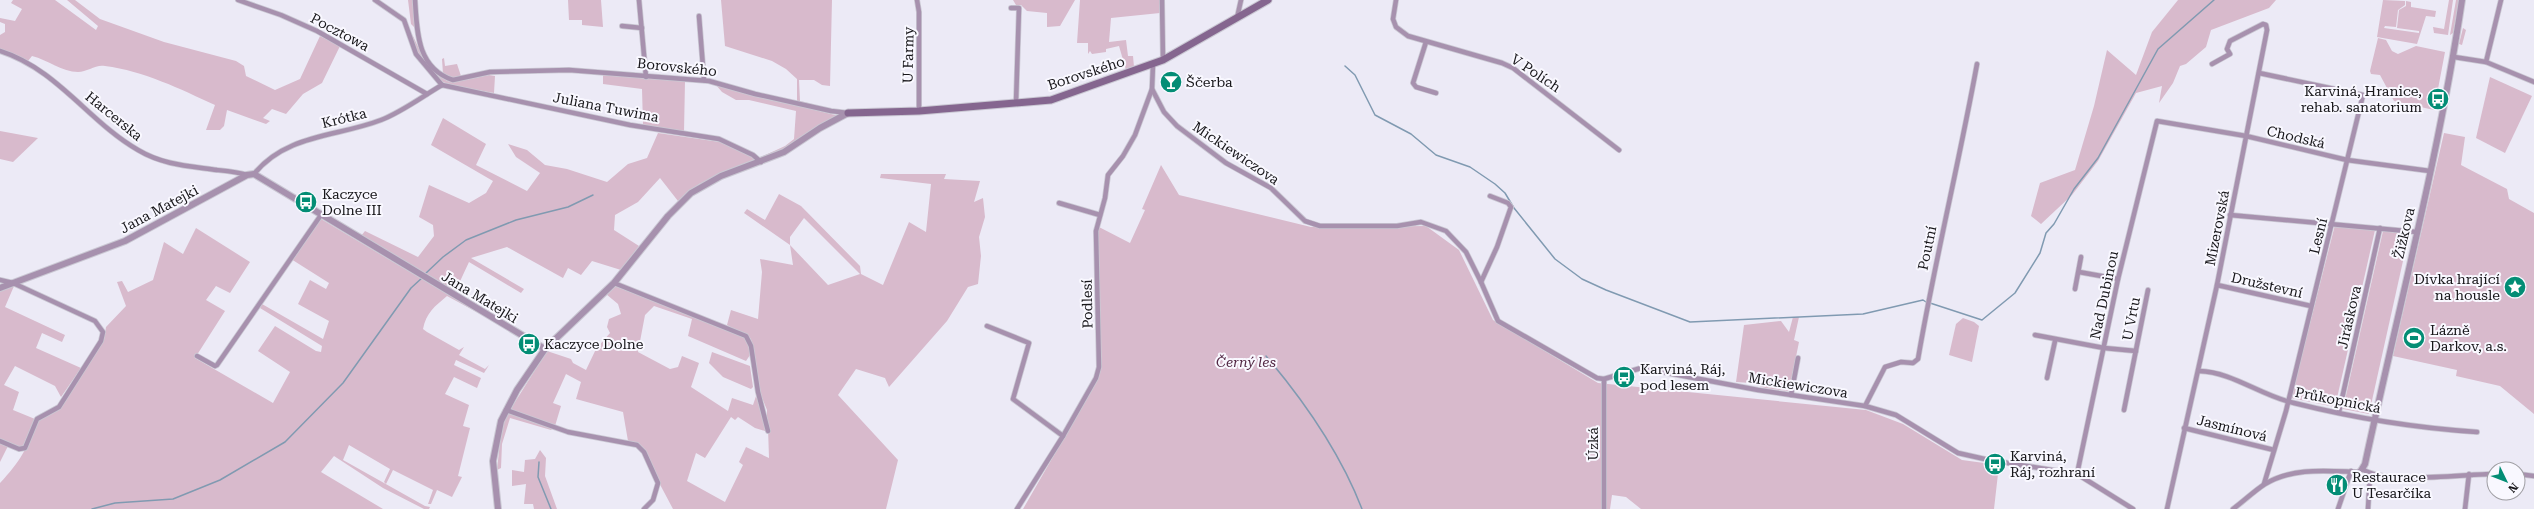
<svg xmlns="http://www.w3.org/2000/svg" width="2534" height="509" viewBox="0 0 2534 509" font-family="'Roboto Serif',serif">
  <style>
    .green { fill: #d8bacc; fill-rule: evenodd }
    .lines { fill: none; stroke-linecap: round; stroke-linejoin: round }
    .stream { stroke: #809ab1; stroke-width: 1.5 }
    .minor-casing { stroke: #cac8d3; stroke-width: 6 }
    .tertiary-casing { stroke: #cac8d3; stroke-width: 8 }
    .secondary-casing { stroke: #cac8d3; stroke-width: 9 }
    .minor { stroke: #a791ae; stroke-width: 4.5 }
    .tertiary { stroke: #a791ae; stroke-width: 6 }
    .secondary { stroke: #85668f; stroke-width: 7 }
    .labels { text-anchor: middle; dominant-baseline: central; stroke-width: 4; stroke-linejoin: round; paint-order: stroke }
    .street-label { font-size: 14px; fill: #17161a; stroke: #f9f8ff }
    .poi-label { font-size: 14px; fill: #17161a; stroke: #f9f8ff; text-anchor: start }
    .park-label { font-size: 14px; font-style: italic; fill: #532845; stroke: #f9f8ff }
  </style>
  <rect width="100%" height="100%" fill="#eceaf6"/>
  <g class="green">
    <path d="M13 0H55L96 30 98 26 67 0H75L100 19 164 42 236 61 244 66 246 76 275 90 300 79 320 36 340 46 322 83 303 94 286 114 272 109 263 118 270 121 266 124 227 110 224 126 220 130H206L215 105C180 89 144 71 105 66 96 64 87 72 78 72 62 72 48 60 32 56L28 61 0 49V35L5 32V24L0 22V18L15 21 22 9 11 3Z"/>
    <polygon points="408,0 413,0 415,28 411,24"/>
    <polygon points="568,0 601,0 603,27 582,25 582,20 569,20"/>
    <polygon points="721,0 832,0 830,86 822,85 814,80 799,80 800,101 816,105 797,101 797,79 786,69 772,61 725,46"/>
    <polygon points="1013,0 1075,0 1060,26 1047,27 1047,13 1027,11 1021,5 1016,5"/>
    <polygon points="1080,0 1161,0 1161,41 1160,13 1111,18 1109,42 1126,40 1128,56 1133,56 1134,67 1126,70 1119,46 1106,49 1106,52 1092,54 1090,51 1088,54 1088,43 1077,43"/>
    <polygon points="2178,0 2276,0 2269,8 2211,30 2206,47 2186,64 2180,66 2173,83 2159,103 2162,86 2136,93 2098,161 2072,195 2041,224 2031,216 2040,183 2075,170 2094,106 2107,50 2136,75 2152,32"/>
    <polygon points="2383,0 2405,1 2405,5 2398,10 2396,27 2385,26 2384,28 2419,33 2419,31 2397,28 2399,10 2406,6 2406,1 2411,2 2411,7 2436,11 2435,17 2426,16 2417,44 2377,37"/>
    <polygon points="2449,0 2453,0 2448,35 2434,33 2433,27 2444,29"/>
    <polygon points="2456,0 2459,0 2453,33 2450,35"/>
    <polygon points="2463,28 2466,30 2462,45 2459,44"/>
    <path d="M412 34 425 61 447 81 454 82 489 75 495 76 494 93C480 90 455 88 443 82 426 74 416 51 412 34Z"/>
    <polygon points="2378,38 2386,40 2392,51 2398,54 2416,46 2445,52 2434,110 2394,101 2380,75 2371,74 2370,71"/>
    <polygon points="444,58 445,66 457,64 461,76 449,79 443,74 442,59"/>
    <polygon points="603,75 685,81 684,132 643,125 642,89 603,84"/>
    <polygon points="2490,77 2532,96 2505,153 2476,138"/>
    <path d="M716 85 839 116C814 131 788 152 759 158L785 146 794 139 796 111 749 100H736L722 92Z"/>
    <polygon points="443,118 486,144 476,165 527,191 540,173 516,157 508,144 527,150 545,165 567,169 607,182 628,164 647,158 658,133 720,142 753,157 755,161 699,184 678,201 660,178 638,202 615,215 614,230 639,246 621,270 592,261 581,275 568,268 563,278 507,247 471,258 524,289 521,293 469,262 455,292 361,236 365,231 418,257 434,236 433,225 419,217 429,185 469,203 486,193 493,181 431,145"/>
    <polygon points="0,131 38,138 13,162 0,159"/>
    <polygon points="2444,133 2465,137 2461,165 2507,189 2509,199 2534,213 2534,414 2500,386 2456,376 2457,370 2393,356"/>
    <polygon points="1161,165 1179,195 1311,227 1426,226 1459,250 1493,320 1598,383 1866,410 1903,424 1962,460 1999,465 1994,509 1641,509 1626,497 1612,495 1610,509 1023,509 1099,377 1097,226 1130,243 1145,210 1142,209"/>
    <path d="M881 174H946L944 179 980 181 974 202 983 198 985 217 979 237 981 256 978 284 968 287 947 321 889 387 885 378 856 369 838 395 898 460 886 509H673L638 443 628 441 623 412 576 399 581 382 566 374 553 403 561 406 555 426 510 410 547 351 571 359 573 363 586 370 596 349 610 333 607 327 609 319 621 314 618 304 606 294 615 286 742 336 749 342 750 355 746 361 688 336 692 319 654 306 645 315 638 352 670 369 678 367 682 356 699 363 691 387 728 411 732 398 753 405 756 396 767 425V410L758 388 751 339 727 325 731 310 758 319 762 272 760 259 793 265 790 245 744 213 747 209 765 220 779 194 801 206 860 266 861 274 883 285 909 222 926 232 931 184 880 178ZM804 218 860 274 828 285 790 245V237ZM731 417 735 420 738 417 755 428 765 431 768 428 769 458 746 447 739 462 743 465 725 502 687 481 696 453 705 458Z"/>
    <path d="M321 219 484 316 447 296C435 306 426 313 423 329L427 332 459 350 464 347 459 355 485 369 489 365 484 373 456 360 454 365 481 378 477 388 454 377 445 394 469 405 463 426 470 428 458 476 462 477 452 497 437 490 431 504H428L433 490 393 470 386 484 384 482 390 469 349 445 343 460 425 506 430 507 429 509H424L383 488 334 456 321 472 383 509H0V483C20 462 28 447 38 420L60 408 104 339 106 327 126 306 117 282 122 281 128 292 153 280 164 242 183 254 196 228 250 262 230 293 216 286 206 300 225 311 195 358 273 403 290 372 258 351 275 326 316 351 321 352 322 346 260 308 262 304 323 339 329 321 298 304 310 280 326 289 329 283 291 259Z"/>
    <polygon points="2335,225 2375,230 2335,407 2291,398"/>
    <polygon points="2383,231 2409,234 2369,414 2343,409"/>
    <polygon points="14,286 5,307 65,335 62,342 42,333 36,348 81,368 61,397 55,386 15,366 4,385 19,392 13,410 35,419 22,448 0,439 0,291"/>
    <polygon points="1793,317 1799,317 1794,340 1799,342 1789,391 1765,388 1751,383 1736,382 1744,325 1781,321 1789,332"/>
    <polygon points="1963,318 1974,322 1979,326 1972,362 1949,355 1956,324"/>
    <polygon points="712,352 750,366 753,387 751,389 723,377 709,363"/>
    <polygon points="509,413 552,429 551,430 510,418 502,444 501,468 497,470 502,423"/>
    <polygon points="0,443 8,446 0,462"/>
    <polygon points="540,450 546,458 545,476 557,509 534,509 533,504 524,504 526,484 512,486 512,470 524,472 525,460 535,459"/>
  </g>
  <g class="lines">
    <g class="stream">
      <polyline points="1345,66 1355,75 1375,115 1411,134 1436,155 1470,167 1495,184 1505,193 1514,208 1555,259 1582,279 1606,290 1690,322 1863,314 1923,300 1926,302"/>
      <polyline points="425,274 443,257 466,240 516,220 568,207 593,195"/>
      <polyline points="1930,303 1982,320 2015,293 2040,253 2046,233 2054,224 2074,189 2098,158 2158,49 2214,0"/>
      <path d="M1266 356C1305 402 1340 452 1362 509"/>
      <polyline points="539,462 538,477 551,509"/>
      <polyline points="92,509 115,503 173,499 220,480 285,442 343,383 411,288 423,277"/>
    </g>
    <g class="minor-casing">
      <g id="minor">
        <polyline points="238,0 281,15 317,31 427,94"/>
        <polyline points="375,0 404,20 416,54 442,85"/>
        <path d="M415 0C417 32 417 68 453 80L490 72 569 70 709 81 755 94 831 111 848 113"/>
        <polyline points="639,0 646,77"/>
        <polyline points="917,0 919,12 919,111"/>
        <polyline points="1162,0 1163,60"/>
        <polyline points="1396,0 1393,19 1396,27 1408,36 1502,63 1513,68 1619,150"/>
        <polyline points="1011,8 1019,8 1016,103"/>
        <polyline points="699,16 704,80"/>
        <polyline points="1237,18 1241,0"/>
        <polyline points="622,26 642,28"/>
        <polyline points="1426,42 1413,83 1416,87 1436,93"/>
        <path d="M0 51C57 69 89 122 138 150 163 165 189 166 217 170 227 171 238 172 247 175"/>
        <polyline points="2454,57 2486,62 2534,82"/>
        <polyline points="2486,62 2501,0"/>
        <polyline points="1153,64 1152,89 1164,112 1177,126 1226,163 1271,188 1305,221 1320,226 1397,226 1421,222 1446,231 1466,252 1481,282 1498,321 1597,378 1604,379 1641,368 1758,390 1865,406 1896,415 1958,453 1989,460 2077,474 2133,509"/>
        <polyline points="2259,73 2363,95 2286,411 2264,484"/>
        <polyline points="442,85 630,125 719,139 753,155 761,162"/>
        <path d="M254 174C286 134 337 137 381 120 402 112 423 96 442 85"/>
        <polyline points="1059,203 1100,215"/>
        <polyline points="2230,215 2417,232"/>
        <polyline points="2079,272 2118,279"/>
        <polyline points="0,280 13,283 95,321 103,332 101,341 59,407 37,419 25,448 19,449 0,441"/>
        <polyline points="1481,282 1497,247 1511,207 1508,203 1490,196"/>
        <polyline points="614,283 746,336 751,346 758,392 768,431"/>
        <polyline points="2217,285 2311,306"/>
        <polyline points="2075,289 2081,257"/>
        <polyline points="987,326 1029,343 1013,399 1063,436"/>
        <polyline points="2035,335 2104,348 2136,351"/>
        <polyline points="197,356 215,366 217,365 321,215"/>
        <path d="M2199 371C2233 372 2261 396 2294 403 2354 418 2416 428 2477 432"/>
        <polyline points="2047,378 2055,341"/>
        <polyline points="1791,395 1798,358"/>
        <path d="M1865 406 1885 367 1901 362 1913 363 1918 359C1935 260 1959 163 1977 64"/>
        <polyline points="506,410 568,432 637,445 644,452 658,483 653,500 644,509"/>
        <polyline points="2124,410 2148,290"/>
        <polyline points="2339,412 2380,228"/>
        <polyline points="2184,428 2274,450"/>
        <polyline points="2077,474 2118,279 2157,121 2246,136 2347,160 2430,171"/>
        <polyline points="2518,474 2534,476"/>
        <polyline points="1017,509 1063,436 1096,378 1099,367 1096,231 1105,198 1108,175 1123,156 1135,135 1152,89"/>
        <polyline points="1604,509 1604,379"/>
        <polyline points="2167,509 2217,285 2267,30 2266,25 2263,24 2230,41 2227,49 2230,54 2212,64"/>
        <path d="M2233 509C2244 501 2254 491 2265 484 2293 467 2327 471 2358 472L2362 469C2386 485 2463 474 2494 474"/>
        <polyline points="2338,509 2351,471"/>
        <polyline points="2368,509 2370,475"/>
        <polyline points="2465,509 2469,474"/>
      </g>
    </g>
    <g class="tertiary-casing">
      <g id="tertiary">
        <polyline points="0,288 125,241 247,175 254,174 545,349"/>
        <path d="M2362 469 2365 464C2398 310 2439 156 2462 0"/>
        <polyline points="498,509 493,461 501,421 517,390 545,349 614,283 668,216 691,193 721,176 784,152 820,128 848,113"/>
      </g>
    </g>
    <g class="secondary-casing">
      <polyline id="secondary" points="848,113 919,111 1051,100 1163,60 1268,0"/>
    </g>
    <use href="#minor" class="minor"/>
    <use href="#tertiary" class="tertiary"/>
    <use href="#secondary" class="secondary"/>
  </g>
  <defs>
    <g id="bar-disc" transform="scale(1.15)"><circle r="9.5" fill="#038d75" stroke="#f9f8ff"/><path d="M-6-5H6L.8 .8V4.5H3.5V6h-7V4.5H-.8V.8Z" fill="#fff"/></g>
    <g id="bus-disc" transform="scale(1.15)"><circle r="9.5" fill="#038d75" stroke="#f9f8ff"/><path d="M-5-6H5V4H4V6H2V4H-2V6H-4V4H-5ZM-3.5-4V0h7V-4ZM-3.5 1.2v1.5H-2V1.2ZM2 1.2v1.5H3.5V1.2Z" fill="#fff"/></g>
    <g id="sight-disc" transform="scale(1.15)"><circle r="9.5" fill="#038d75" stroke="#f9f8ff"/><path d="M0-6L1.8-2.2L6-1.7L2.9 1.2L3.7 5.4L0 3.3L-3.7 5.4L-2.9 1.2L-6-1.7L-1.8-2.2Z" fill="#fff"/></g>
    <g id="stadium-disc" transform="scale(1.15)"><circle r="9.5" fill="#038d75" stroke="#f9f8ff"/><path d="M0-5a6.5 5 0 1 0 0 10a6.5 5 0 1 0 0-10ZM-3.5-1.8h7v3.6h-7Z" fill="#fff"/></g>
    <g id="restaurant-disc" transform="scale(1.15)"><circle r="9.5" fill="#038d75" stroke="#f9f8ff"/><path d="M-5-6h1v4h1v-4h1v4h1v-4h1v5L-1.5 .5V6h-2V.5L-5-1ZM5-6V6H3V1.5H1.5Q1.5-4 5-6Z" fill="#fff"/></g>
  </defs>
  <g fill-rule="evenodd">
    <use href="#bar-disc" x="1171" y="82"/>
    <use href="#bus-disc" x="2438" y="99"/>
    <use href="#bus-disc" x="306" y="202"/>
    <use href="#sight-disc" x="2515" y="287"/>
    <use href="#stadium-disc" x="2414" y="338"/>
    <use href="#bus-disc" x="529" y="344"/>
    <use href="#bus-disc" x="1624" y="377"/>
    <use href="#bus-disc" x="1995" y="464"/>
    <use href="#restaurant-disc" x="2337" y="485"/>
  </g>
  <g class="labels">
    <g class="street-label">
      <text transform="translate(340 32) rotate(28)">Pocztowa</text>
      <text transform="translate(908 55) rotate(-89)">U Farmy</text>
      <text transform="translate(677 67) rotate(6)">Borovského</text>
      <text transform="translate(1086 73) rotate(-18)">Borovského</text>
      <text transform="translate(1536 73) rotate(34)">V Polích</text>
      <text transform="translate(606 107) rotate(11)">Juliana Tuwima</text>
      <text transform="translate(114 116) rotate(39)">Harcerska</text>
      <text transform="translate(344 118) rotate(-14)">Krótka</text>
      <text transform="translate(2296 137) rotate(13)">Chodská</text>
      <text transform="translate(1236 153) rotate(34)">Mickiewiczova</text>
      <text transform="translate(159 209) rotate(-28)">Jana Matejki</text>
      <text transform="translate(2217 228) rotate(-79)">Mizerovská</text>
      <text transform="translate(2404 233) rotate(-77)">Žižkova</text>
      <text transform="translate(2318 236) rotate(-76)">Lesní</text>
      <text transform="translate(1927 248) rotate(-78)">Poutní</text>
      <text transform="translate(2267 285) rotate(13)">Družstevní</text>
      <text transform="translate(2104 295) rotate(-78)">Nad Dubinou</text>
      <text transform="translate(480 297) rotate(31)">Jana Matejki</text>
      <text transform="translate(1087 304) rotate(-91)">Podlesí</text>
      <text transform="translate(2349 317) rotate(-77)">Jiráskova</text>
      <text transform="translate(2131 319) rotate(-79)">U Vrtu</text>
      <text transform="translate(1798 385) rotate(9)">Mickiewiczova</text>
      <text transform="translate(2338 400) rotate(11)">Průkopnická</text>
      <text transform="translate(2232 428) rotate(14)">Jasmínová</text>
      <text transform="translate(1593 444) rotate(-90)">Úzká</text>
    </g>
    <g class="poi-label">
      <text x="1186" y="82">Ščerba</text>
      <text x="2422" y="91" text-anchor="end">Karviná, Hranice,<tspan x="2422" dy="16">rehab. sanatorium</tspan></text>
      <text x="322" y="194">Kaczyce<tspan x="322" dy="16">Dolne III</tspan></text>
      <text x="2500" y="279" text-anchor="end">Dívka hrající<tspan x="2500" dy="16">na housle</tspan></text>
      <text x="2430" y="330">Lázně<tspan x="2430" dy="16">Darkov, a.s.</tspan></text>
      <text x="544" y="344">Kaczyce Dolne</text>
      <text x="1640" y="369">Karviná, Ráj,<tspan x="1640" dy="16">pod lesem</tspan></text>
      <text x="2010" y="456">Karviná,<tspan x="2010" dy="16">Ráj, rozhraní</tspan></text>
      <text x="2352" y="477">Restaurace<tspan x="2352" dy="16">U Tesarčíka</tspan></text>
    </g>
    <g class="park-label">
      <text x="1246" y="362">Černý les</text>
    </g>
  </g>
  <g transform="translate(2506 481) rotate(133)"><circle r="19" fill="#f9f8ff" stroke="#9f9ea3"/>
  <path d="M0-3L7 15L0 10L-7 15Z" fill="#038d75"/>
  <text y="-6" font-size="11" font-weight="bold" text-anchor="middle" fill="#17161a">N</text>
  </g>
</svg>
